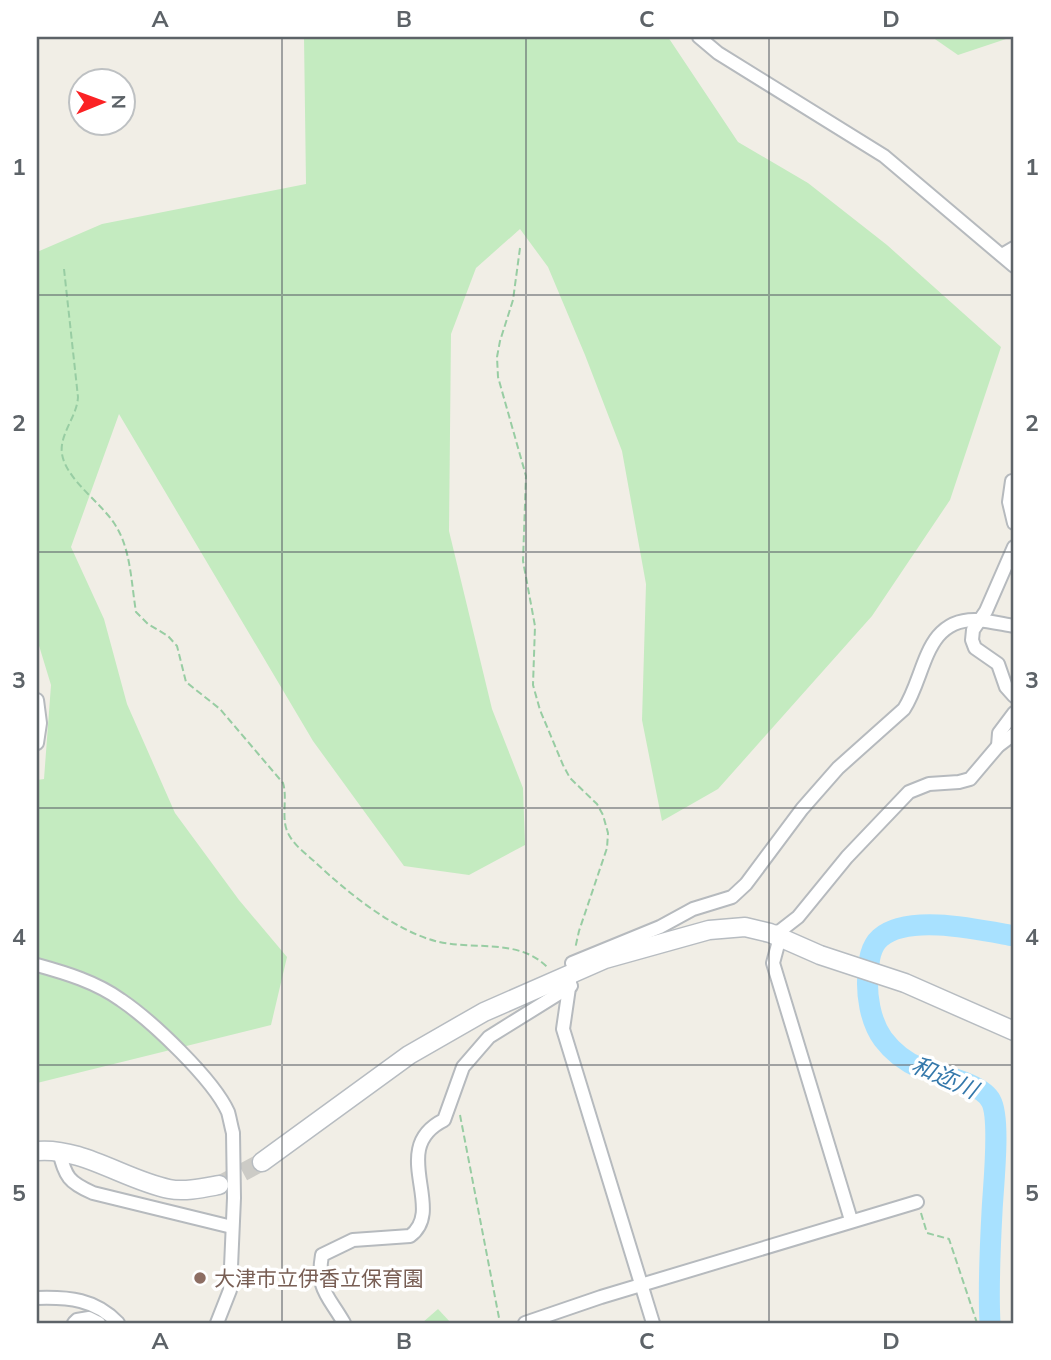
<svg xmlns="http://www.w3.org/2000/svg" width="1051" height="1360" viewBox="0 0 1051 1360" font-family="Mulish,'Noto Sans JP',sans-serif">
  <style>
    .green { fill: #c4ebc0 }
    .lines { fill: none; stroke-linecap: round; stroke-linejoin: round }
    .river { stroke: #a8e1ff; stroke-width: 21 }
    .secondary-tunnel { stroke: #cccbc6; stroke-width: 18; stroke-dasharray: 18 9; stroke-linecap: butt }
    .street-casing { stroke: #b6babe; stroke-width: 16 }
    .secondary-casing { stroke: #b7bcc1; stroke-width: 21 }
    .path { stroke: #98cda3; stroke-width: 2; stroke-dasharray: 7 3.5; stroke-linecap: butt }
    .street { stroke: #fff; stroke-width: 12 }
    .secondary { stroke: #fff; stroke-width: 18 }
    .grid { fill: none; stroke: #5d6368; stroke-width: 2; stroke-opacity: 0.55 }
    .education-dot { fill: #8d6e63; stroke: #fff; stroke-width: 2.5 }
    .labels { text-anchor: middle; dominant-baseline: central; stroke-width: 7; stroke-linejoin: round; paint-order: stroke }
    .education-label { font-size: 21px; fill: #785e54; stroke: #fff; text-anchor: start }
    .water-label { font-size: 23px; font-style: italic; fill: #3478ab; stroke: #fff }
    .neatline { fill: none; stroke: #5d6368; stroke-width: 2.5 }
    .grid-label { font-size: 23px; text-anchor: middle; font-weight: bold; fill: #5d6368 }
  </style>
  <rect width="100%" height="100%" fill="#f1eee6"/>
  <g class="green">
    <polygon points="304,37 668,37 738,142 808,183 887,245 1001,347 950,500 872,616 718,789 662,821 642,720 646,584 622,451 585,355 548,267 520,229 476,268 451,334 449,531 492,709 523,788 525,845 469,875 404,866 313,741 119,414 71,547 104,619 127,704 175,813 239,900 287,957 271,1025 37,1083 37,780 44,779 51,685 37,639 37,252 102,224 306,184"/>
    <polygon points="932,37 1012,37 958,55"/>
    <polygon points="438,1309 451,1323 422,1323"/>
  </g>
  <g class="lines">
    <path class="river" d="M990 1323C988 1286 990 1249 992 1212 993 1188 1001 1119 991 1101 982 1083 939 1075 920 1068 906 1062 892 1051 883 1039 870 1021 866 994 868 973 869 961 870 947 880 938 908 913 981 930 1014 936"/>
    <polyline class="secondary-tunnel" points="219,1185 262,1162"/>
    <g class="street-casing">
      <g id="street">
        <polyline points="699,37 718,53 884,156 1014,266"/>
        <polyline points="1002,255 1014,248"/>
        <polyline points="1012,481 1009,502 1014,523"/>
        <polyline points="1014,547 986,611 973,630 972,640 975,648 998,664 1006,687 1014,696"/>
        <polyline points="37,700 40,723 37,743"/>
        <polyline points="998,746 999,733 1014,713"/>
        <polyline points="770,933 780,931 798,917 847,857 909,792 929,784 959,782 970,779 998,746 1014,734"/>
        <polyline points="780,937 773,963 851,1220"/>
        <path d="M572 963 660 927 693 909 732 897 746 884 802 809 838 768 904 709C926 675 924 618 977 620 989 621 1002 624 1014 626"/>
        <path d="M37 965C66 973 96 982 121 1000 152 1021 213 1079 228 1112 230 1119 231 1126 233 1133L234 1198 230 1290 217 1323"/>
        <polyline points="570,981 563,1029 653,1323"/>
        <path d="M59 1152C66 1177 68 1182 93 1193L232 1227"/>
        <path d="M37 1298C69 1297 95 1299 118 1323"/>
        <polyline points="74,1323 77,1320 89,1318 99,1323"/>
        <path d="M344 1323C328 1295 316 1290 322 1255L353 1240 410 1236C447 1209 387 1148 444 1120L463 1067 489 1037 571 986"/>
        <polyline points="525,1323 601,1297 917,1202"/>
      </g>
    </g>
    <g class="secondary-casing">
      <g id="secondary">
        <path d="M37 1151C82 1147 125 1180 169 1189 185 1192 203 1188 219 1185"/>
        <polyline points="262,1162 409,1055 484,1012 605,959 709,930 745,927 770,933 820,955 905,983 1014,1031"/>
      </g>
    </g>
    <g class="path">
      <polyline points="520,248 513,300 500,341 497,357 498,377 526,476 523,561 535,626 533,685 540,710 563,765 570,778 597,804 603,815 608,833 607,848 579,931 575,949"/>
      <path d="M64 269 78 397C77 417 59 434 62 454 66 479 100 502 114 523 131 548 131 582 136 612L148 624 168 636 177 646 186 682 220 709 283 783C288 799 280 820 289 835 295 846 306 854 315 862 347 892 392 929 435 941 472 951 519 937 548 968"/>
      <polyline points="460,1115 500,1323"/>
      <polyline points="921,1213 927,1233 949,1239 977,1323"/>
    </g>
    <use href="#street" class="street"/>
    <use href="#secondary" class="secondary"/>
  </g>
  <path class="grid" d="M282 37V1323M526 37V1323M769 37V1323M37 295H1014M37 552H1014M37 808H1014M37 1065H1014"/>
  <circle class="education-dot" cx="200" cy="1278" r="7"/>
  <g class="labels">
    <g class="education-label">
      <text x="214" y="1278">大津市立伊香立保育園</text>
    </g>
    <g class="water-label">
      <text transform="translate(945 1077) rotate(24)">和迩川</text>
    </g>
  </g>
  <rect width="1051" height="1360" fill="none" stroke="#ffffff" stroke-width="77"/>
  <g transform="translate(102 102) rotate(89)"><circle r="33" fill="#ffffff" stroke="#bec1c3" stroke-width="2"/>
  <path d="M0-5L12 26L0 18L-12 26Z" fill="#fb2224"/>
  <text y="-10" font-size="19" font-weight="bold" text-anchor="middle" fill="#5d6368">N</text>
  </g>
  <rect x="38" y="38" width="974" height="1284" class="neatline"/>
  <g class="grid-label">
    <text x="160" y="27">A</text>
    <text x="404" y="27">B</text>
    <text x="647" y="27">C</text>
    <text x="891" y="27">D</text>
    <text x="19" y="175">1</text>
    <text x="1032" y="175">1</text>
    <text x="19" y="431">2</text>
    <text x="1032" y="431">2</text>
    <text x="19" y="688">3</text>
    <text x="1032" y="688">3</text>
    <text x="19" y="945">4</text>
    <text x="1032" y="945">4</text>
    <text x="19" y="1201">5</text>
    <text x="1032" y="1201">5</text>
    <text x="160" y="1349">A</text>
    <text x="404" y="1349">B</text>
    <text x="647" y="1349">C</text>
    <text x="891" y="1349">D</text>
  </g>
</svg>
